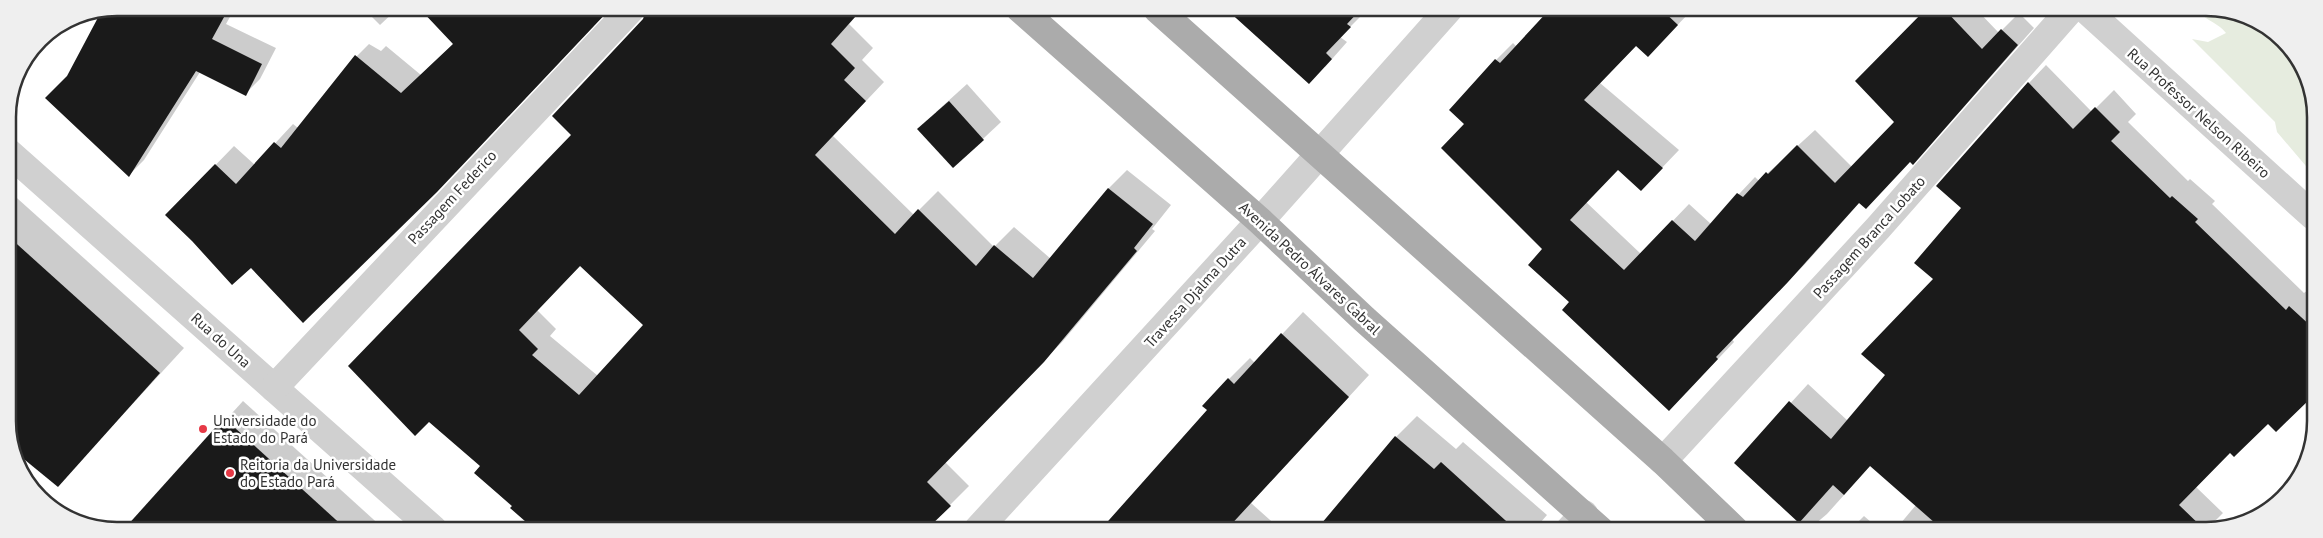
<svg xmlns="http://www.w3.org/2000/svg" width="2323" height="538" viewBox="0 0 2323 538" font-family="'PT Sans',sans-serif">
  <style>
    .green { fill: #e6ecdf }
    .shadow { fill: #0003; fill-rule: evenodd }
    .building { fill: #1a1a1a; fill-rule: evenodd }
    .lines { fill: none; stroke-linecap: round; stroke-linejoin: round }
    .minor { stroke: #d0d0d0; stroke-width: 28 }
    .major { stroke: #ababab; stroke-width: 28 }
    .poi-dot { fill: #e63946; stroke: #fff; stroke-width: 2 }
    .labels { text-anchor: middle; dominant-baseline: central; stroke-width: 5; stroke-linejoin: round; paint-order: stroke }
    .street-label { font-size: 15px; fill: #333; stroke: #fff }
    .poi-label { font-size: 15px; fill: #333; stroke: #fff; text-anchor: start }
    .rim { fill: none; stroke: #333; stroke-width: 2.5 }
  </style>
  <rect width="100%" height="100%" fill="#fff"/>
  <path class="green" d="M2200 10H2227L2283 39 2313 96V171L2311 172 2277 132 2275 122 2192 39 2208 42 2226 33C2218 23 2208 21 2199 13Z"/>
  <g class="shadow">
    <polygon points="115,8 235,8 226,24 276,48 260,79 245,94 200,72 144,160 129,175 68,76 97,22 110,9"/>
    <polygon points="363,8 398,8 380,25"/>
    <polygon points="421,8 610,8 456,172 251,266 193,240 167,215 234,146 255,165 293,124 298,128 350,63 369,44 381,51 386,46 421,75 454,43"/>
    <path d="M648 8H863L849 24 873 48 862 60 884 82 833 136 914 215 938 191 994 247 1014 227 1051 259 1108 189 1127 170 1171 205 1152 229 1155 231 1063 341 945 462 969 486 926 529H536L476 473 482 465 429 421 573 135 644 19ZM581 265 645 325 598 376 550 336 556 329 537 310Z"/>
    <polygon points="1232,9 1368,9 1340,37 1347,42 1325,67"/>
    <polygon points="1550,9 1693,9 1664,39 1637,45 1600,83 1679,150 1657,173 1618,168 1586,202 1641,254 1689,204 1711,224 1755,177 1759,181 1815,130 1852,167 1896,122 1928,9 1976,9 1999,33 2019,13 2034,28 1929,146 1913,163 1910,161 1860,202 1805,264 1732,339 1734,342 1686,393 1571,302 1544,248 1466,124 1451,110 1496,60 1513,43 1516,46"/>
    <polygon points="2046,65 2092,112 2114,90 2136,114 2128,122 2188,181 2190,179 2215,201 2212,204 2304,293 2308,290 2313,295 2313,402 2309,398 2268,422 2230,451 2195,486 2223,513 2206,530 1895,530 1916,505 1871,465 1827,514 1808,530 1736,463 1808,384 1848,421 1887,375 1934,279 1963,208 2029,83"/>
    <polygon points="967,84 1001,122 953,167 936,112"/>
    <polygon points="8,190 184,348 58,485 10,442"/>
    <polygon points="1303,312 1369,375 1251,503 1280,529 1106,529 1209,410 1229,379 1250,358 1255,363"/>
    <polygon points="243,401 384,529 127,528"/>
    <polygon points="1417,416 1456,449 1463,442 1547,515 1534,530 1318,530 1396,437"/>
    <polygon points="1864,516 1880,530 1850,530"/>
  </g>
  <g class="building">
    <polygon points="117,8 229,8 212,39 262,64 246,96 196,71 129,177 45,98 67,76 102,10"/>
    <polygon points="419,8 611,8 437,192 303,323 251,268 232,285 192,241 165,215 215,164 236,184 274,142 281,148 355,55 401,93 453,44"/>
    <path d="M647 8H863L831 44 855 68 844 80 866 101 815 155 895 234 918 209 976 266 994 245 1033 278 1108 188 1153 224 1134 248 1137 251 1044 362 927 482 951 506 927 529H534L510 508 512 506 474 473 480 466 429 422 415 436 348 366 571 135 552 116 643 19ZM580 266 643 325 579 395 532 355 538 349 519 330Z"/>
    <polygon points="1226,9 1361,9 1347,24 1351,27 1326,53 1332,59 1309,84"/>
    <polygon points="1550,9 1661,9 1678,25 1648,57 1636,46 1584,100 1663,168 1641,191 1618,170 1570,220 1624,270 1672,220 1695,241 1737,193 1743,197 1766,172 1768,174 1797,145 1835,183 1894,122 1855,81 1926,9 1944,9 1982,49 2001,29 2018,45 1913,165 1910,162 1866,209 1859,203 1788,282 1716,357 1718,359 1669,411 1562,310 1569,302 1528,265 1542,249 1441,148 1464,124 1449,110 1495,59 1500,63"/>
    <polygon points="2028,82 2073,129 2095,107 2120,132 2111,141 2170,198 2172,196 2198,219 2195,222 2286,310 2289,306 2313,328 2313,392 2311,398 2276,432 2268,424 2234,457 2230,453 2179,505 2205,530 1943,530 1870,466 1844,495 1833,485 1799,523 1734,463 1789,401 1831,439 1885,375 1861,354 1933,279 1914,263 1961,208 1936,186"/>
    <polygon points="949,101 984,140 953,168 917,129"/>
    <polygon points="8,236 160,373 58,487 14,451 10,442"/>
    <polygon points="1281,333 1349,397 1227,529 1101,529 1207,410 1202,406 1228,378 1234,384"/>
    <polygon points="224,418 346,529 125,528"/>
    <polygon points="1395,436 1434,469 1441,462 1516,530 1316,530"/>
  </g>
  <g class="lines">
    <g class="minor">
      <polyline points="2085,9 2313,216"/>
      <polyline points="8,152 433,529"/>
      <polyline points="274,388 632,8"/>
      <polyline points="1663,461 1878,228 2071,9"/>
      <polyline points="978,529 1260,221 1449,9"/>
      <polyline points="1569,530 1584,514"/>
    </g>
    <g class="major">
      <polyline points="1019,8 1260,221 1364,319 1600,530"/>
      <polyline points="1157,9 1663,461 1735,530"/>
    </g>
  </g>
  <g class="poi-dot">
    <circle cx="203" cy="429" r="5"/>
    <circle cx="230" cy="473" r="5"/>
  </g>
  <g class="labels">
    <g class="street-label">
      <text transform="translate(2199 113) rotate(42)">Rua Professor Nelson Ribeiro</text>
      <text transform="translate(452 197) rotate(-47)">Passagem Federico</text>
      <text transform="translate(1869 237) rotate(-48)">Passagem Branca Lobato</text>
      <text transform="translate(1310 268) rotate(43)">Avenida Pedro Álvares Cabral</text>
      <text transform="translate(1195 292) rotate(-48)">Travessa Djalma Dutra</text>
      <text transform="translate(221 340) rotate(42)">Rua do Una</text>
    </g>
    <g class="poi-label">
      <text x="213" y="420">Universidade do<tspan x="213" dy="17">Estado do Pará</tspan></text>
      <text x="240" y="464">Reitoria da Universidade<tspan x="240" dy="17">do Estado Pará</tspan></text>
    </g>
  </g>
  <path d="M0 0H2323V538H0ZM117 16H2206A101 101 0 0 1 2307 117V421A101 101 0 0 1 2206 522H117A101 101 0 0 1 16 421V117A101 101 0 0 1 117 16Z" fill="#efefef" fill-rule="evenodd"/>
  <path class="rim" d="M117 16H2206A101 101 0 0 1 2307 117V421A101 101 0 0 1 2206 522H117A101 101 0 0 1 16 421V117A101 101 0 0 1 117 16Z"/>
</svg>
